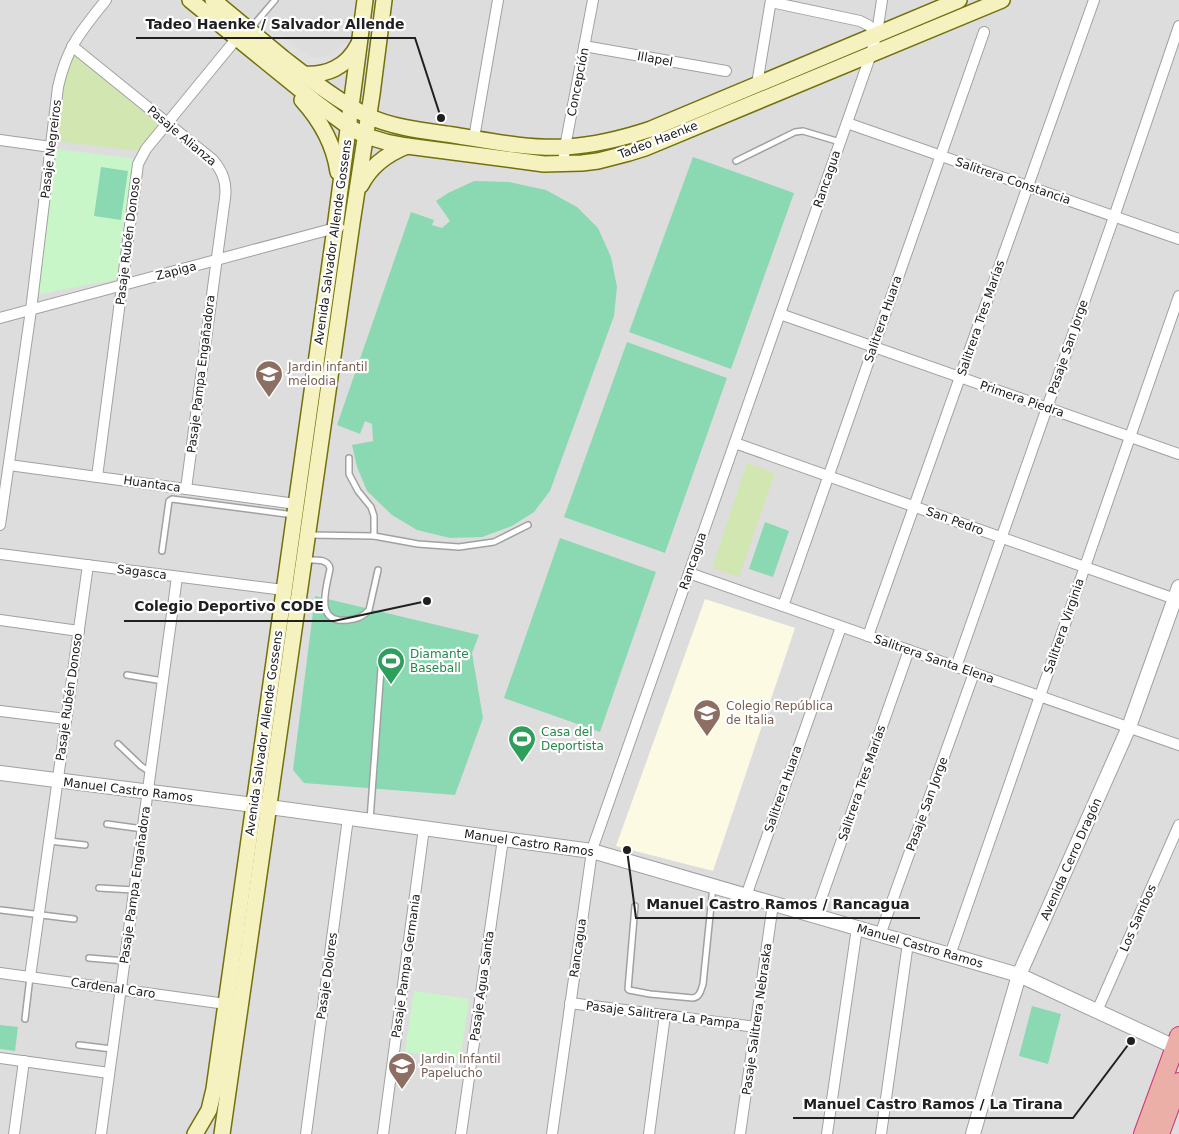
<svg xmlns="http://www.w3.org/2000/svg" width="1179" height="1134" viewBox="0 0 1179 1134" font-family="'DejaVu Sans',sans-serif">
  <style>
    .residential { fill: #dedddd }
    .education { fill: #fdfae3 }
    .grass { fill: #d1e6b1 }
    .park { fill: #c9f6c8 }
    .pitch { fill: #8bd9b2 }
    .parking { fill: #e0e0e0 }
    .lines { fill: none; stroke-linecap: round; stroke-linejoin: round }
    .service-casing { stroke: #a1a1a1; stroke-width: 8 }
    .minor-casing { stroke: #a1a1a1; stroke-width: 12 }
    .tertiary-casing { stroke: #a1a1a1; stroke-width: 16 }
    .secondary-casing { stroke: #71710d; stroke-width: 18 }
    .trunk-casing { stroke: #cf327a; stroke-width: 20 }
    .service { stroke: #fff; stroke-width: 5 }
    .minor { stroke: #fff; stroke-width: 10 }
    .tertiary { stroke: #fff; stroke-width: 14 }
    .secondary { stroke: #f6f2bf; stroke-width: 15 }
    .trunk { stroke: #ecafa8; stroke-width: 18 }
    .labels { text-anchor: middle; dominant-baseline: central; stroke-width: 4.5; stroke-linejoin: round; paint-order: stroke }
    .street-label { font-size: 12px; fill: #202020; stroke: #fff }
    .education-label { font-size: 12px; fill: #785e54; stroke: #fff; text-anchor: start }
    .leisure-label { font-size: 12px; fill: #27864d; stroke: #fff; text-anchor: start }
    .leader { fill: none; stroke: #202020; stroke-width: 2 }
    .callout-dot { fill: #202020; stroke: #fff; stroke-width: 2 }
    .callout-label { font-size: 14px; text-anchor: middle; font-weight: bold; fill: #202020; stroke: #fff; stroke-width: 4.5; stroke-linejoin: round; paint-order: stroke }
  </style>
  <rect width="100%" height="100%" fill="#f0ece7"/>
  <rect class="residential" x="0" y="0" width="1179" height="1134"/>
  <polygon class="education" points="705,599 795,628 713,871 616,846"/>
  <g class="grass">
    <polygon points="73,49 162,122 140,151 55,141 64,77"/>
    <polygon points="747,463 775,473 739,577 712,568"/>
  </g>
  <g class="park">
    <polygon points="56,149 136,159 119,279 39,294"/>
    <polygon points="414,991 469,999 460,1060 405,1052"/>
  </g>
  <g class="pitch">
    <polygon points="693,157 794,193 731,369 629,332"/>
    <polygon points="101,167 128,171 121,220 94,216"/>
    <polygon points="474,181 509,182 546,190 577,207 598,228 611,257 617,287 614,316 550,491 534,512 512,526 482,537 450,538 417,530 392,515 367,491 357,467 352,445 373,441 372,424 365,421 360,434 337,425 411,212 434,220 432,225 442,228 450,221 436,201 448,193"/>
    <polygon points="627,342 727,378 665,553 564,517"/>
    <polygon points="765,522 789,531 773,577 749,569"/>
    <polygon points="560,538 656,572 600,732 504,698"/>
    <polygon points="315,596 479,635 472,653 483,718 455,795 304,783 293,770"/>
    <polygon points="1032,1006 1061,1014 1048,1064 1019,1056"/>
    <polygon points="0,1025 18,1027 15,1051 0,1049"/>
  </g>
  <polygon class="parking" points="267,22 302,51 313,57 325,57 334,53 341,43 351,46 344,58 319,68 308,67 260,28"/>
  <g class="lines">
    <g class="service-casing">
      <g id="service">
        <polyline points="251,28 275,0"/>
        <polyline points="736,161 795,132 803,131 840,142"/>
        <polyline points="349,458 349,474 358,491 371,507 374,516 374,536"/>
        <polyline points="309,535 374,536 418,544 459,547 494,542 528,525"/>
        <polyline points="162,551 169,501 172,499 294,515"/>
        <path d="M306 560C314 560 329 558 330 569 326 589 314 624 348 620 357 619 363 617 369 610L378 570"/>
        <polyline points="127,675 163,681"/>
        <polyline points="118,744 141,766 150,772"/>
        <polyline points="370,820 382,655"/>
        <polyline points="107,824 143,829"/>
        <polyline points="49,841 85,845"/>
        <polyline points="99,888 134,890"/>
        <path d="M635 906 628 989 629 990 650 994 693 998C700 997 701 990 703 984L713 886"/>
        <polyline points="1,910 74,919"/>
        <polyline points="89,958 125,961"/>
        <polyline points="25,1019 30,977"/>
        <polyline points="79,1045 112,1049"/>
      </g>
    </g>
    <g class="minor-casing">
      <g id="minor">
        <polyline points="771,2 860,21 868,25 877,33"/>
        <path d="M72 46 213 160C223 172 227 183 225 198L186 489"/>
        <polyline points="584,46 726,71"/>
        <polyline points="757,84 771,0"/>
        <polyline points="847,123 1179,239"/>
        <polyline points="474,138 498,0"/>
        <polyline points="0,140 51,147"/>
        <polyline points="563,164 565,147 593,0"/>
        <polyline points="780,314 1179,454"/>
        <polyline points="0,318 339,227"/>
        <polyline points="735,443 1175,599"/>
        <polyline points="9,465 296,504"/>
        <polyline points="97,477 138,164 146,149 237,38"/>
        <path d="M0 525 31 310 58 87C67 47 81 31 106 0"/>
        <polyline points="0,554 284,590"/>
        <polyline points="689,573 1179,745"/>
        <polyline points="783,606 984,32"/>
        <polyline points="0,620 79,631"/>
        <polyline points="868,636 1094,0"/>
        <polyline points="956,667 1114,217 1179,26"/>
        <polyline points="0,711 66,719"/>
        <polyline points="746,896 841,627"/>
        <polyline points="815,916 909,650"/>
        <polyline points="880,935 974,673"/>
        <polyline points="950,955 1179,296"/>
        <polyline points="0,973 226,1004"/>
        <polyline points="30,977 88,565"/>
        <polyline points="570,1003 756,1027"/>
        <polyline points="1097,1011 1179,825"/>
        <polyline points="0,1058 109,1073"/>
        <polyline points="14,1134 24,1061"/>
        <polyline points="101,1134 177,577"/>
        <polyline points="306,1134 348,818"/>
        <polyline points="383,1134 424,828"/>
        <polyline points="461,1134 503,839"/>
        <polyline points="552,1134 592,851 594,844 871,54 877,33 882,0"/>
        <polyline points="649,1134 665,1015"/>
        <polyline points="740,1134 773,904"/>
        <polyline points="827,1134 857,928"/>
        <polyline points="881,1134 908,943"/>
      </g>
    </g>
    <g class="tertiary-casing">
      <g id="tertiary">
        <polyline points="0,773 254,805 592,851 1019,975 1179,1049"/>
        <polyline points="973,1134 1019,975 1129,727 1179,587"/>
      </g>
    </g>
    <g class="secondary-casing">
      <g id="secondary">
        <polyline points="190,0 318,104 349,127 366,136 386,142 407,146 544,164 582,163 598,161 629,153 645,148 1002,0"/>
        <path d="M213 0C236 19 260 39 283 58 310 79 337 101 368 116 394 128 425 131 453 135 490 141 528 149 566 147 596 145 624 138 651 129L959 0"/>
        <path d="M303 74C326 76 347 67 358 45"/>
        <path d="M302 100C321 121 334 144 338 172"/>
        <path d="M361 185C371 165 387 154 407 146"/>
        <polyline points="195,1134 209,1110 214,1089 335,228 365,0"/>
        <polyline points="222,1134 352,223 372,94 384,0"/>
      </g>
    </g>
    <g class="trunk-casing">
      <g id="trunk">
        <polyline points="1143,1134 1179,1036"/>
        <polyline points="1160,1134 1179,1082"/>
      </g>
    </g>
    <use href="#service" class="service"/>
    <use href="#minor" class="minor"/>
    <use href="#tertiary" class="tertiary"/>
    <use href="#secondary" class="secondary"/>
    <use href="#trunk" class="trunk"/>
  </g>
  <defs>
    <g id="school-pin" transform="scale(1.4375)"><path d="M0 17L-7.5 6A9.5 9.5 0 1 1 7.5 6Z" fill="#8d6e63" stroke="#fff"/><path d="M0-5L7-2L0 1L-7-2ZM-4 1L0 2.5L4 1V4Q0 6-4 4Z" fill="#fff"/></g>
    <g id="stadium-pin" transform="scale(1.4375)"><path d="M0 17L-7.5 6A9.5 9.5 0 1 1 7.5 6Z" fill="#2e9e5b" stroke="#fff"/><path d="M0-5a6.5 5 0 1 0 0 10a6.5 5 0 1 0 0-10ZM-3.5-1.8h7v3.6h-7Z" fill="#fff"/></g>
  </defs>
  <g fill-rule="evenodd">
    <use href="#school-pin" x="269" y="374"/>
    <use href="#stadium-pin" x="391" y="661"/>
    <use href="#school-pin" x="707" y="713"/>
    <use href="#stadium-pin" x="522" y="739"/>
    <use href="#school-pin" x="402" y="1066"/>
  </g>
  <g class="labels">
    <g class="street-label">
      <text transform="translate(655 59) rotate(10)">Illapel</text>
      <text transform="translate(578 82) rotate(-79)">Concepción</text>
      <text transform="translate(182 136) rotate(40)">Pasaje Alianza</text>
      <text transform="translate(658 140) rotate(-21)">Tadeo Haenke</text>
      <text transform="translate(51 149) rotate(-83)">Pasaje Negreiros</text>
      <text transform="translate(827 179) rotate(-71)">Rancagua</text>
      <text transform="translate(1013 181) rotate(19)">Salitrera Constancia</text>
      <text transform="translate(128 241) rotate(-83)">Pasaje Rubén Donoso</text>
      <text transform="translate(333 242) rotate(-82)">Avenida Salvador Allende Gossens</text>
      <text transform="translate(176 271) rotate(-15)">Zapiga</text>
      <text transform="translate(981 318) rotate(-71)">Salitrera Tres Marías</text>
      <text transform="translate(883 319) rotate(-71)">Salitrera Huara</text>
      <text transform="translate(1068 347) rotate(-71)">Pasaje San Jorge</text>
      <text transform="translate(201 374) rotate(-83)">Pasaje Pampa Engañadora</text>
      <text transform="translate(1022 399) rotate(19)">Primera Piedra</text>
      <text transform="translate(152 484) rotate(8)">Huantaca</text>
      <text transform="translate(955 521) rotate(20)">San Pedro</text>
      <text transform="translate(693 561) rotate(-71)">Rancagua</text>
      <text transform="translate(142 572) rotate(7)">Sagasca</text>
      <text transform="translate(1064 626) rotate(-71)">Salitrera Virginia</text>
      <text transform="translate(934 659) rotate(19)">Salitrera Santa Elena</text>
      <text transform="translate(69 697) rotate(-82)">Pasaje Rubén Donoso</text>
      <text transform="translate(264 733) rotate(-82)">Avenida Salvador Allende Gossens</text>
      <text transform="translate(862 783) rotate(-71)">Salitrera Tres Marías</text>
      <text transform="translate(783 789) rotate(-71)">Salitrera Huara</text>
      <text transform="translate(128 790) rotate(7)">Manuel Castro Ramos</text>
      <text transform="translate(927 804) rotate(-70)">Pasaje San Jorge</text>
      <text transform="translate(529 843) rotate(8)">Manuel Castro Ramos</text>
      <text transform="translate(1071 859) rotate(-66)">Avenida Cerro Dragón</text>
      <text transform="translate(135 885) rotate(-82)">Pasaje Pampa Engañadora</text>
      <text transform="translate(1138 918) rotate(-66)">Los Sambos</text>
      <text transform="translate(920 946) rotate(16)">Manuel Castro Ramos</text>
      <text transform="translate(578 948) rotate(-82)">Rancagua</text>
      <text transform="translate(406 966) rotate(-82)">Pasaje Pampa Germania</text>
      <text transform="translate(327 976) rotate(-82)">Pasaje Dolores</text>
      <text transform="translate(482 986) rotate(-82)">Pasaje Agua Santa</text>
      <text transform="translate(113 988) rotate(8)">Cardenal Caro</text>
      <text transform="translate(663 1015) rotate(7)">Pasaje Salitrera La Pampa</text>
      <text transform="translate(757 1019) rotate(-82)">Pasaje Salitrera Nebraska</text>
    </g>
    <g class="education-label">
      <text x="288" y="367">Jardin infantil<tspan x="288" dy="14">melodia</tspan></text>
      <text x="726" y="706">Colegio República<tspan x="726" dy="14">de Italia</tspan></text>
      <text x="421" y="1059">Jardin Infantil<tspan x="421" dy="14">Papelucho</tspan></text>
    </g>
    <g class="leisure-label">
      <text x="410" y="654">Diamante<tspan x="410" dy="14">Baseball</tspan></text>
      <text x="541" y="732">Casa del<tspan x="541" dy="14">Deportista</tspan></text>
    </g>
  </g>
  <path class="leader" d="M441 118L415 38H136M427 601L334 621H124M627 850L636 918H920M1131 1041L1073 1118H793"/>
  <g class="callout-dot">
    <circle cx="441" cy="118" r="5"/>
    <circle cx="427" cy="601" r="5"/>
    <circle cx="627" cy="850" r="5"/>
    <circle cx="1131" cy="1041" r="5"/>
  </g>
  <g class="callout-label">
    <text x="275" y="29">Tadeo Haenke / Salvador Allende</text>
    <text x="229" y="611">Colegio Deportivo CODE</text>
    <text x="778" y="909">Manuel Castro Ramos / Rancagua</text>
    <text x="933" y="1109">Manuel Castro Ramos / La Tirana</text>
  </g>
</svg>
